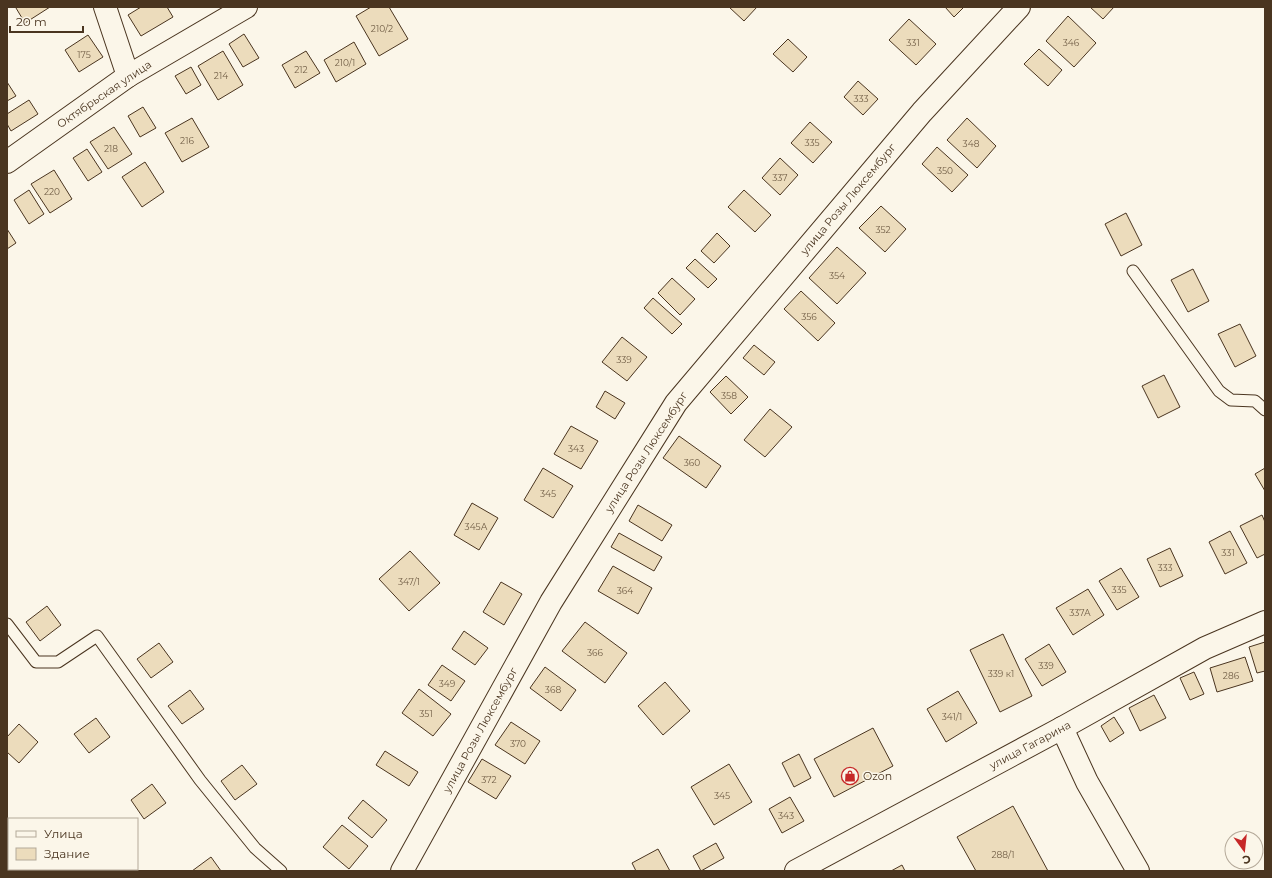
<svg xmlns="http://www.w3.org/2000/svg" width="1272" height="878" viewBox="0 0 1272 878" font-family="Montserrat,sans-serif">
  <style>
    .building { fill: #ecdcbc; stroke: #4a3520 }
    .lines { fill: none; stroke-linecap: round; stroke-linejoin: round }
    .lane-casing { stroke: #4a3520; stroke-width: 13 }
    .street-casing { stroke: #4a3520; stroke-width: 24 }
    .secondary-casing { stroke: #4a3520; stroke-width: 24 }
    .lane { stroke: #fbf6e9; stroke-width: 11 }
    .street { stroke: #fbf6e9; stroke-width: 22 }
    .secondary { stroke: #fbf6e9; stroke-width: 22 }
    .labels { text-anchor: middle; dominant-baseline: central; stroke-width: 3; stroke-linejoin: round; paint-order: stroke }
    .number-label { font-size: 9px; fill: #725f47 }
    .street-label { font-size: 11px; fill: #4a3520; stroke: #fbf6e9 }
    .poi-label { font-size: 11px; fill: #4a3520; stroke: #fbf6e9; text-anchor: start }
  </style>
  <rect width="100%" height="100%" fill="#fbf6e9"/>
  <g class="building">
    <polygon points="17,7 50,7 25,23 16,8"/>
    <polygon points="141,7 167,7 173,17 141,36 128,15"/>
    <polygon points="371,7 389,7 408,39 379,56 356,16"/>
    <polygon points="729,7 757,7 744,21"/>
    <polygon points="945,7 964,7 954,17"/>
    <polygon points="1090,7 1114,7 1103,19"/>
    <polygon points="1068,16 1096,43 1074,67 1046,41"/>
    <polygon points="909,19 936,44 916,65 889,40"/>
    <polygon points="244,34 259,58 243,67 229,44"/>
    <polygon points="88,35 103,57 79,72 65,50"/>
    <polygon points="788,39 807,57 793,72 773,54"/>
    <polygon points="354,42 366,64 336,82 324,60"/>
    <polygon points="1039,49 1062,70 1048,86 1024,64"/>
    <polygon points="223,51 243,85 218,100 198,66"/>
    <polygon points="306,51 320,73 295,88 282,65"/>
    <polygon points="191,67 201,85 186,94 175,76"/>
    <polygon points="858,81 878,99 863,115 844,97"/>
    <polygon points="7,82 16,96 7,101"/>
    <polygon points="29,100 38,114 11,131 7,124 7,114"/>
    <polygon points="143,107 156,128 140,137 128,116"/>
    <polygon points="192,118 209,147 182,162 165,133"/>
    <polygon points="967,118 996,146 977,168 947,140"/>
    <polygon points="810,122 832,142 813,163 791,143"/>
    <polygon points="114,127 132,154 108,169 90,142"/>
    <polygon points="937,147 968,175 952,192 922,164"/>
    <polygon points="87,149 102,172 88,181 73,158"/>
    <polygon points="780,158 798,175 780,195 762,178"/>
    <polygon points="145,162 164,192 142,207 122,177"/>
    <polygon points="54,170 72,199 50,213 31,184"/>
    <polygon points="29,190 44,214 29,224 14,200"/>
    <polygon points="744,190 771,215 755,232 728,207"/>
    <polygon points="881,206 906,229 885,252 859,228"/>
    <polygon points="1126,213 1142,245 1121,256 1105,224"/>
    <polygon points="7,229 16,243 7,249"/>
    <polygon points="717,233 730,246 714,263 701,251"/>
    <polygon points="837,247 866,273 837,304 809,278"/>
    <polygon points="695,259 717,279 708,288 686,268"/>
    <polygon points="1193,269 1209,301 1188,312 1171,280"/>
    <polygon points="672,278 695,299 680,315 658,293"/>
    <polygon points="801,291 835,323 818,341 784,309"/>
    <polygon points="653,298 682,324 672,334 644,308"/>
    <polygon points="1240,324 1256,356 1235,367 1218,334"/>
    <polygon points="622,337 647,357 627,381 602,362"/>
    <polygon points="754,345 775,362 764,375 743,358"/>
    <polygon points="1164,375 1180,407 1158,418 1142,386"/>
    <polygon points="726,376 748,397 731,414 710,392"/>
    <polygon points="605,391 625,403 615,419 596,407"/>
    <polygon points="770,409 792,427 765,457 744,440"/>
    <polygon points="571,426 598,441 581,469 554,454"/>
    <polygon points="679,436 721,466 706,488 663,458"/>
    <polygon points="543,468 573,486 553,518 524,500"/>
    <polygon points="1265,468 1265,491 1255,474"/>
    <polygon points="472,503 498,518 479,550 454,535"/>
    <polygon points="638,505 672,525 662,541 629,521"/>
    <polygon points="1262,515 1265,522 1265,554 1257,558 1240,526"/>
    <polygon points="1230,531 1247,563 1225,574 1209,542"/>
    <polygon points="619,533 662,557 654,571 611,547"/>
    <polygon points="1170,548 1183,576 1160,587 1147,559"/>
    <polygon points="410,551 440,583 409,611 379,579"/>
    <polygon points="613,566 652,588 638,614 598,591"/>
    <polygon points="1121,568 1139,597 1117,610 1099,581"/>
    <polygon points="501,582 522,594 504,625 483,612"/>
    <polygon points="1088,589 1104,615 1073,635 1056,608"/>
    <polygon points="47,606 61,625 40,641 26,622"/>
    <polygon points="585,622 627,653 605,683 562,651"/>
    <polygon points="464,631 488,648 475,665 452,649"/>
    <polygon points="1003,634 1032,696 1000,712 970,650"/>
    <polygon points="1265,642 1265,671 1257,673 1249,647"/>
    <polygon points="159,643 173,662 151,678 137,659"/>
    <polygon points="1049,644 1066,672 1042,686 1025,659"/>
    <polygon points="1245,657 1253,681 1217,692 1210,668"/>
    <polygon points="442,665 465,681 451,701 428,685"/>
    <polygon points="545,667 576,690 561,711 530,688"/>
    <polygon points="1194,672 1204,694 1190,700 1180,678"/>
    <polygon points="665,682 690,711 663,735 638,706"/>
    <polygon points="419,689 451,714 433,736 402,713"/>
    <polygon points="190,690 204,709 182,724 168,706"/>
    <polygon points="958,691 977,723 946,742 927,709"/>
    <polygon points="1154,695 1166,718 1140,731 1129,708"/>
    <polygon points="1114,717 1124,733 1110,742 1101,726"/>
    <polygon points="96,718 110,737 89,753 74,734"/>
    <polygon points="511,722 540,741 525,764 495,745"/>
    <polygon points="19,724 38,742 19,763 7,752 7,737"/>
    <polygon points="873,728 893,766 834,797 814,759"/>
    <polygon points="385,751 418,772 409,786 376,765"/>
    <polygon points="799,754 811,778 794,787 782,763"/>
    <polygon points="482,759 511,776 496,799 468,782"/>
    <polygon points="729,764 752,802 714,825 691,787"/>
    <polygon points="242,765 257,784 235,800 221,781"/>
    <polygon points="152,784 166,803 144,819 131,800"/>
    <polygon points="790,797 804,821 782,833 769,809"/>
    <polygon points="363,800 387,820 372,838 348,818"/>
    <polygon points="1013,806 1048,871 976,871 957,837"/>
    <polygon points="342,825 368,846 349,869 323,847"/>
    <polygon points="716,843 724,858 701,871 693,856"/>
    <polygon points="658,849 670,871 636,871 632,863"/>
    <polygon points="211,857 221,871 192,871"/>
    <polygon points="902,865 905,871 891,871"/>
  </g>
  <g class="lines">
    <g class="lane-casing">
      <g id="lane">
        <polyline points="1133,271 1219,391 1231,400 1255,401 1265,410"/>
        <polyline points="7,624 36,662 58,662 97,636 200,780 255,848 281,871"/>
      </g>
    </g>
    <g class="street-casing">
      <g id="street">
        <polyline points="105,7 128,76"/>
        <polyline points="7,162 128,76 246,7"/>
        <polyline points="1062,728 1087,782 1138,871"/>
        <polyline points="402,871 551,602 676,403 922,112 1019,7"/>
      </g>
    </g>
    <g class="secondary-casing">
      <polyline id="secondary" points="796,871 1062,728 1205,648 1265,622"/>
    </g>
    <use href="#lane" class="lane"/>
    <use href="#street" class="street"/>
    <use href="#secondary" class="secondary"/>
  </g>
  <defs>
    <g id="shop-ring" transform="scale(0.9)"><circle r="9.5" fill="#fbf6e9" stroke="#c62828" stroke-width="1.5"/><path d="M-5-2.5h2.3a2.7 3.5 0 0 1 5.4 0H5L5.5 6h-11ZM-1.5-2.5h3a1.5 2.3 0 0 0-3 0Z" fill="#c62828"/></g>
  </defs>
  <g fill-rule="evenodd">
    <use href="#shop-ring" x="850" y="776"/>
  </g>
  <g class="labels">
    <g class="number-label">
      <text x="382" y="28">210/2</text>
      <text x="913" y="42">331</text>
      <text x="1071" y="42">346</text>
      <text x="84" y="54">175</text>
      <text x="345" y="62">210/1</text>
      <text x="301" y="69">212</text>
      <text x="221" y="75">214</text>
      <text x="861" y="98">333</text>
      <text x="187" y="140">216</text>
      <text x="812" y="142">335</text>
      <text x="971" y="143">348</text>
      <text x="111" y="148">218</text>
      <text x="945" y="170">350</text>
      <text x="780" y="177">337</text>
      <text x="52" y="191">220</text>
      <text x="883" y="229">352</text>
      <text x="837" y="275">354</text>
      <text x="809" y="316">356</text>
      <text x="624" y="359">339</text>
      <text x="729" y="395">358</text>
      <text x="576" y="448">343</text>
      <text x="692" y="462">360</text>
      <text x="548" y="493">345</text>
      <text x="476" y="526">345А</text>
      <text x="1228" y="552">331</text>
      <text x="1165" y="567">333</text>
      <text x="409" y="581">347/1</text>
      <text x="1119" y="589">335</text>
      <text x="625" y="590">364</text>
      <text x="1080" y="612">337А</text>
      <text x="595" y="652">366</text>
      <text x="1046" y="665">339</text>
      <text x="1001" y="673">339 к1</text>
      <text x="1231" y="675">286</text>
      <text x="447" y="683">349</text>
      <text x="553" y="689">368</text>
      <text x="426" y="713">351</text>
      <text x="952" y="716">341/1</text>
      <text x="518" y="743">370</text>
      <text x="489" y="779">372</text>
      <text x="722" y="795">345</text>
      <text x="786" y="815">343</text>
      <text x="1003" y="854">288/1</text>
    </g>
    <g class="street-label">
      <text transform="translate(104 94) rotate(-34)">Октябрьская улица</text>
      <text transform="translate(848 199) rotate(-50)">улица Розы Люксембург</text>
      <text transform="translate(646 452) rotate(-57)">улица Розы Люксембург</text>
      <text transform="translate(480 730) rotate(-61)">улица Розы Люксембург</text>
      <text transform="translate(1030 745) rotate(-28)">улица Гагарина</text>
    </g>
    <g class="poi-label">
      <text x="863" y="776">Ozon</text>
    </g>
  </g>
  <rect width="1272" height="878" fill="none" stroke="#4a3520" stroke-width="16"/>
  <rect x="8" y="818" width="130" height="52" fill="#fbf6e9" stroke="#b4a999"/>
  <rect x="16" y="831" width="20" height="6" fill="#fbf6e9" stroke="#b4a999"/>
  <text x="44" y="838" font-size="12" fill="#4a3520">Улица</text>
  <rect x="16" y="848" width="20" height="12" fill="#ecdcbc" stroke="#b4a999"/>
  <text x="44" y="858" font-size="12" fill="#4a3520">Здание</text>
  <g transform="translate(1244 850) rotate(165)"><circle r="19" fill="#fbf6e9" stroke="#b4a999"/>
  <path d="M0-3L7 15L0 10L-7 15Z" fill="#c62828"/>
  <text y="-6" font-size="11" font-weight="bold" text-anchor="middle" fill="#4a3520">С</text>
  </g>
  <path d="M10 26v6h73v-6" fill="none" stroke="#4a3520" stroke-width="2"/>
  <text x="16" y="26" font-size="12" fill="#4a3520" stroke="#fbf6e9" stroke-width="3" paint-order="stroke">20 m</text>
</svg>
